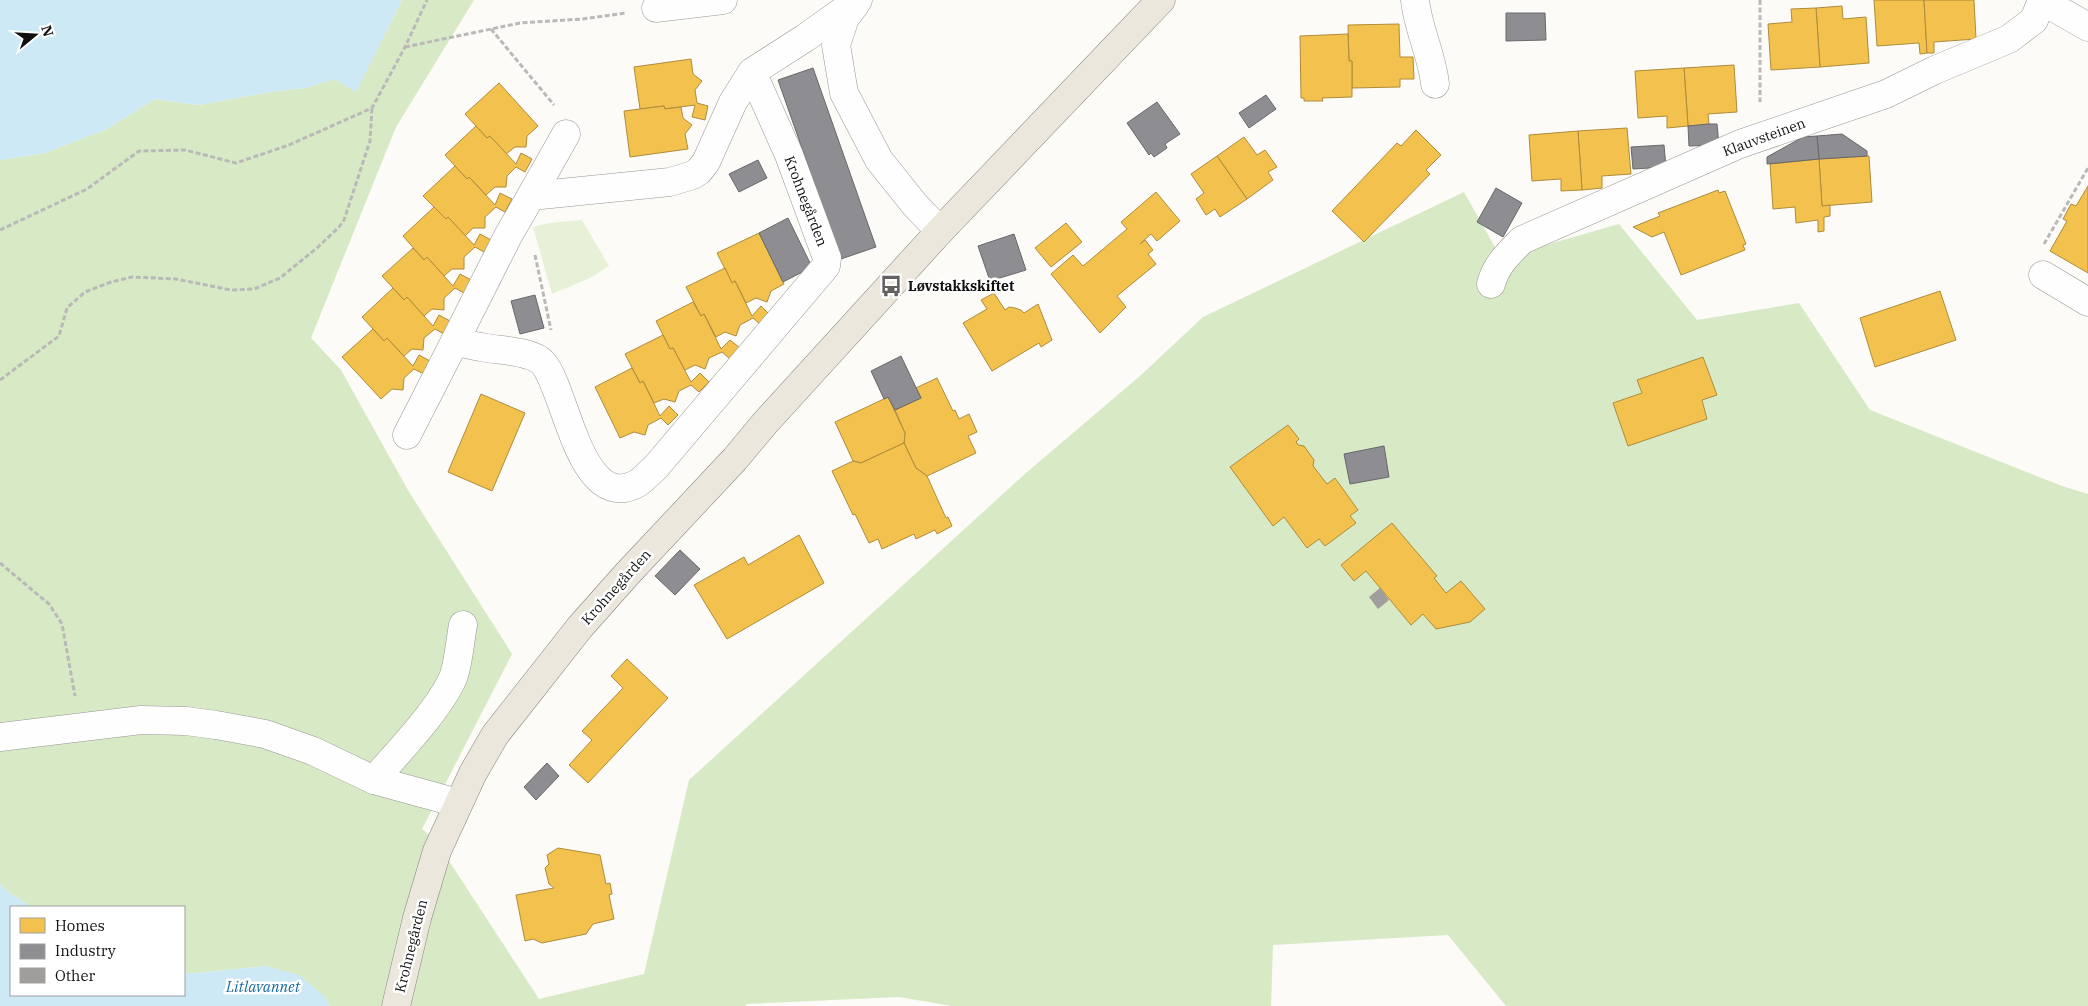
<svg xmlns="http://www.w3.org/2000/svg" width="2088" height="1006" viewBox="0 0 2088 1006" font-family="'IBM Plex Serif',serif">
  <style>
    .green { fill: #e7f1d7 }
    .forest { fill: #d8e9c6 }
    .water { fill: #cde9f6 }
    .homes { fill: #f2c14e; stroke: #ae8c3b }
    .industry { fill: #8d8d92; stroke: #68686b }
    .building { fill: #a09e9c }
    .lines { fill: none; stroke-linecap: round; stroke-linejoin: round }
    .minor-casing { stroke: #969694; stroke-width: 29 }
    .major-casing { stroke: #848381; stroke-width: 29 }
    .path { stroke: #b9b9b8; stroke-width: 3; stroke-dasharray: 5 2.5; stroke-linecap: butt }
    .minor { stroke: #fffefe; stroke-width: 28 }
    .major { stroke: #ece7dc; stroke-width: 28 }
    .labels { text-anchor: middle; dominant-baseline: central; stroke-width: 5; stroke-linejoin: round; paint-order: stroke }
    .street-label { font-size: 14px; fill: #101010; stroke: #fff }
    .poi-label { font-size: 14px; font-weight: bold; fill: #101010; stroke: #fff; text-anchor: start }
    .water-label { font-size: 15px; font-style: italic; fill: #1b6ca1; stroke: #fff }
  </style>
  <rect width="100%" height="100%" fill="#fcfbf7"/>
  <polygon class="green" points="582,220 609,266 590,278 552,294 533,227 549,223"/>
  <polygon class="forest" points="402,0 474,0 396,127 311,338 341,370 409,492 512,654 422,829 436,841 539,999 644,974 689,780 1026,473 1140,376 1203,317 1464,192 1501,258 1619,224 1697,320 1799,303 1870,410 2062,486 2088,494 2088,1006 1506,1006 1448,935 1273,945 1271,1006 952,1006 899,997 747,1004 745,1006 330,1006 325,997 266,966 188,974 184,970 184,907 31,907 3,888 0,883 0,160 45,153 107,129 155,99 198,105 277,91 306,88 334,79 356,91"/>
  <g class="water">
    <polygon points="0,0 402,0 356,92 334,79 306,88 277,91 198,105 155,99 107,129 45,153 0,160"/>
    <polygon points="0,883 3,888 31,907 11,907 11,995 184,995 184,970 188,974 266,966 299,975 325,997 330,1006 0,1006"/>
  </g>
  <g class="homes">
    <polygon points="1874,0 1924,0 1927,53 1920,54 1919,43 1877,46"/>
    <polygon points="1924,0 1974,0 1976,39 1934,42 1934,53 1927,53"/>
    <polygon points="1842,6 1843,19 1866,17 1869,63 1820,67 1816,8"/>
    <polygon points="1816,8 1820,67 1771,70 1768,24 1792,22 1791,9"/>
    <polygon points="1399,24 1400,57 1413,57 1414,79 1400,79 1400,87 1352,88 1352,61 1349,61 1348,25"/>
    <polygon points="1348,34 1349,61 1352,61 1352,97 1322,98 1323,101 1304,101 1304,98 1301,98 1300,36"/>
    <polygon points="691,59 693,74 702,81 695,90 697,103 708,106 705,120 692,117 695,105 665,109 664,106 640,109 634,67"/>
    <polygon points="1734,65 1737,112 1708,114 1709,125 1688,126 1684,68"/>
    <polygon points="1684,68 1688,126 1667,128 1667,116 1638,118 1635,71"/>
    <polygon points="499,83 538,126 527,136 526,147 515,147 506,154 490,136 487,138 465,114"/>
    <polygon points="664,106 665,109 681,107 683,118 692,125 685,134 688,149 630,157 624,111"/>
    <polygon points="476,126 487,138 490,136 516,164 521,153 532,159 525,172 516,167 507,176 506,187 495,187 486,195 469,177 467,179 445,155"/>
    <polygon points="1627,128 1631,174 1602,176 1602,188 1582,190 1578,131"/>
    <polygon points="1416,130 1441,155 1426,170 1430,174 1364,242 1332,211 1397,143 1401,146"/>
    <polygon points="1578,131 1582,190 1561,191 1561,179 1532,181 1529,135"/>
    <polygon points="1244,137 1257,155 1265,150 1277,167 1268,172 1273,180 1247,199 1217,156"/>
    <polygon points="1217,156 1247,199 1220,217 1215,209 1206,215 1196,199 1204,193 1191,174"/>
    <polygon points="1869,156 1872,202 1822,206 1819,159"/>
    <polygon points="1819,159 1822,206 1830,205 1830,216 1824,217 1824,231 1818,232 1818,220 1796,223 1795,207 1773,209 1770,164"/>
    <polygon points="455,166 467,179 469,177 495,205 500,193 512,199 505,212 496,207 485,217 485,228 473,228 465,236 448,217 446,219 423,196"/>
    <polygon points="2088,186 2088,273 2050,251 2067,221 2063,219 2071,204 2076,206"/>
    <polygon points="1718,190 1719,193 1725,191 1746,244 1743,245 1745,250 1681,275 1664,232 1652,237 1633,227 1660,216 1658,213"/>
    <polygon points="1156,192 1180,221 1157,241 1151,234 1140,244 1145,240 1153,250 1148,254 1156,264 1117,296 1126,307 1100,333 1051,274 1073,255 1083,266 1127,229 1121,222"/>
    <polygon points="434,207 446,219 448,217 474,245 480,234 491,240 484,252 475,247 464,257 464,269 452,269 444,276 427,257 424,260 403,236"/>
    <polygon points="1066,223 1082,242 1051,267 1035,248"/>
    <polygon points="759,233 784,284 771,291 767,302 756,298 746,303 735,281 732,283 717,253"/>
    <polygon points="413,248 424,260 427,257 453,286 460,274 471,280 464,293 455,288 444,298 444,310 432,309 424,316 407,297 404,300 382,276"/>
    <polygon points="725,268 732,283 735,281 752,316 761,306 770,315 761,325 753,318 740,325 736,336 725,332 716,337 704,314 701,316 686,287"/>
    <polygon points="393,288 404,300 407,297 433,326 439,315 450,321 444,334 435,329 424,338 423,350 412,349 404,356 387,338 384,341 362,317"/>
    <polygon points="1940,291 1956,340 1875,367 1860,318"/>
    <polygon points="994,293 1005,310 1009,307 1015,308 1021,310 1024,313 1038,304 1052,340 1041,347 1039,343 992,371 963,323 987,309 981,300"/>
    <polygon points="693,302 701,316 704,314 721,349 730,340 740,348 730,359 722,352 709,358 705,369 695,365 685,370 673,348 670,349 656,321"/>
    <polygon points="373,329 384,341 387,338 413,366 419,355 430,361 424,374 414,369 404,378 403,390 392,389 381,399 342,357"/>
    <polygon points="663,335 670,349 673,348 691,382 700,373 709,382 699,392 691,385 679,391 675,402 664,399 654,403 643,381 640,383 625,354"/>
    <polygon points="1703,357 1717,395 1702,400 1707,419 1628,446 1613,403 1642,393 1637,380"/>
    <polygon points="632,368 640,383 643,381 660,416 669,406 678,415 668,425 661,418 648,425 645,435 634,432 620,438 595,387"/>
    <polygon points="937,378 953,411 955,410 959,419 969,414 977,432 968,436 976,453 927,476 916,468 904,443 905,433 895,410 921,398 916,388"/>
    <polygon points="481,394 525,413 492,491 448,472"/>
    <polygon points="888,397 905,433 904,443 861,463 853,461 835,422"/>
    <polygon points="1288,425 1299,439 1296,442 1298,445 1304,446 1314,460 1313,466 1327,484 1335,478 1358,510 1350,516 1356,523 1325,546 1319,539 1307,548 1284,517 1273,526 1230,467"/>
    <polygon points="904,443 916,468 927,476 946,518 948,517 952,526 937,534 935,530 916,539 914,534 882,549 878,539 869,543 855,514 853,515 832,471 853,461 861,463"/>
    <polygon points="1392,523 1437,576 1434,578 1446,593 1461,581 1485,609 1470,622 1436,629 1423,614 1411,625 1366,571 1354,581 1341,565"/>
    <polygon points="799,535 824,583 727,639 694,585 744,557 748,565"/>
    <polygon points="627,659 668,698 588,783 569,765 592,740 582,731 623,688 611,676"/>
    <polygon points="558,848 600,855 606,884 610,883 612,894 609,895 614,919 593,924 586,934 542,943 533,939 525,941 516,895 554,888 549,884 545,868 549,864 547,855"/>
  </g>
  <g class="industry">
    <polygon points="1506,13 1545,13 1546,40 1506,41"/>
    <polygon points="813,68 876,247 841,259 778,80"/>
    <polygon points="1266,95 1276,109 1249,128 1239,113"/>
    <polygon points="1157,102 1180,134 1165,144 1167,148 1154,157 1151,153 1149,155 1127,123"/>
    <polygon points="1708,124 1717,124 1719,145 1689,146 1688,126"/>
    <polygon points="1842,134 1867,151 1867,156 1819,159 1817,136"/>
    <polygon points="1817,136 1819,159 1767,164 1767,157 1803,137"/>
    <polygon points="1664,145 1666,167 1633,169 1631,147"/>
    <polygon points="758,160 767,178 739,192 729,174"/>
    <polygon points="1496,188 1522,203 1503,237 1477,222"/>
    <polygon points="788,218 812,267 783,282 759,233"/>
    <polygon points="1014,234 1026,270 990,281 978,246"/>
    <polygon points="535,295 544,328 520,334 511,301"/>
    <polygon points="901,356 921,398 895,410 888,397 884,399 871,371"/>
    <polygon points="1384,446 1389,477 1350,484 1344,454"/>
    <polygon points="680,550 700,569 675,595 655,576"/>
    <polygon points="547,763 559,776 536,800 524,787"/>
  </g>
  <polygon class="building" points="1380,588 1389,600 1378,609 1369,597"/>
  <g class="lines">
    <g class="minor-casing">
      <g id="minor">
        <path d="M1415 0C1418 29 1432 55 1435 84"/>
        <polyline points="2041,0 2088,27"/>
        <polyline points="855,5 845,18 836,45 844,93 879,160 915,205 940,231"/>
        <polyline points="656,8 723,0"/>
        <path d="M752 72 789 155 827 258 826 266 655 468C650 472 644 479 638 483 580 516 566 388 543 363 531 350 498 351 481 347 472 346 463 343 455 341L508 236 531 196 670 182 693 175 699 171 706 162 733 102 752 72 805 38 858 0"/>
        <polyline points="531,196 566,134"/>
        <polyline points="2043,275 2088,302"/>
        <path d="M1491 284C1496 265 1508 254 1522 240L1740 144 1886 94 1935 70 2009 39 2034 20 2042 0"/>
        <polyline points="407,435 455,341"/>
        <polyline points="0,737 141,720 186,721 216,725 265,734 313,751 374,780 458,803"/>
        <path d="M374 780C397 753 442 707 454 675 459 659 460 641 463 625"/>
      </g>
    </g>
    <g class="major-casing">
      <polyline id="major" points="396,1006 417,918 437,851 473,773 495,735 580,627 628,573 735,459 765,423 940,231 1161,0"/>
    </g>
    <g class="path">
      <polyline points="1760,0 1760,102"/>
      <polyline points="491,29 554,105"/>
      <polyline points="405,47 520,23 582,19 626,13"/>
      <polyline points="0,230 87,189 139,151 185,150 236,163 289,145 372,108 405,47 427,0"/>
      <polyline points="2044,244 2088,168"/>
      <polyline points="535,255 551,330"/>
      <polyline points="0,380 59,336 67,308 85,292 111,282 132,277 176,279 231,290 254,289 280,278 318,247 339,227 344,220 370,141 372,108"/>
      <polyline points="0,563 49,604 62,624 75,696"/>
    </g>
    <use href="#minor" class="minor"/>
    <use href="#major" class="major"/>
  </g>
  <defs>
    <g id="bus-bare" transform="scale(1.725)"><path d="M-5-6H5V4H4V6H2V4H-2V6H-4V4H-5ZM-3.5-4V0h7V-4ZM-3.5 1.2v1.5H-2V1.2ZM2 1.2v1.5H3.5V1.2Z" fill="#636261" stroke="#fff" stroke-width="2.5" paint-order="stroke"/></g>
  </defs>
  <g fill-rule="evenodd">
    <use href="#bus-bare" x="891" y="286"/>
  </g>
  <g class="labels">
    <g class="street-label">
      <text transform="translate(1764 137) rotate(-20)">Klauvsteinen</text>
      <text transform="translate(806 201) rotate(69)">Krohnegården</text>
      <text transform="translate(616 587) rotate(-48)">Krohnegården</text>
      <text transform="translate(411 946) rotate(-76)">Krohnegården</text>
    </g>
    <g class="poi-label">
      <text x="908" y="286">Løvstakkskiftet</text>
    </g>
    <g class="water-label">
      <text x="263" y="986">Litlavannet</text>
    </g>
  </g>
  <rect x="10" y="906" width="175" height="90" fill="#ffffff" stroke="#9f9f9f"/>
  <rect x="20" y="918" width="25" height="15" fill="#f2c14e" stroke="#9f9f9f"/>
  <text x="55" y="931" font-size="15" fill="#101010">Homes</text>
  <rect x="20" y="944" width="25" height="15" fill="#8d8d92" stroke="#9f9f9f"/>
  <text x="55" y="956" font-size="15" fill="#101010">Industry</text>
  <rect x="20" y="968" width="25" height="15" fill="#a09e9c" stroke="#9f9f9f"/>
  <text x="55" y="981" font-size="15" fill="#101010">Other</text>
  <g transform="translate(35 35) rotate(72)" stroke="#ffffff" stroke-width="4" paint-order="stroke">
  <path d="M0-4L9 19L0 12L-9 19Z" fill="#101010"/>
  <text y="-8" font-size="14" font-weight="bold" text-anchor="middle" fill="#101010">N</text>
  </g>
</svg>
